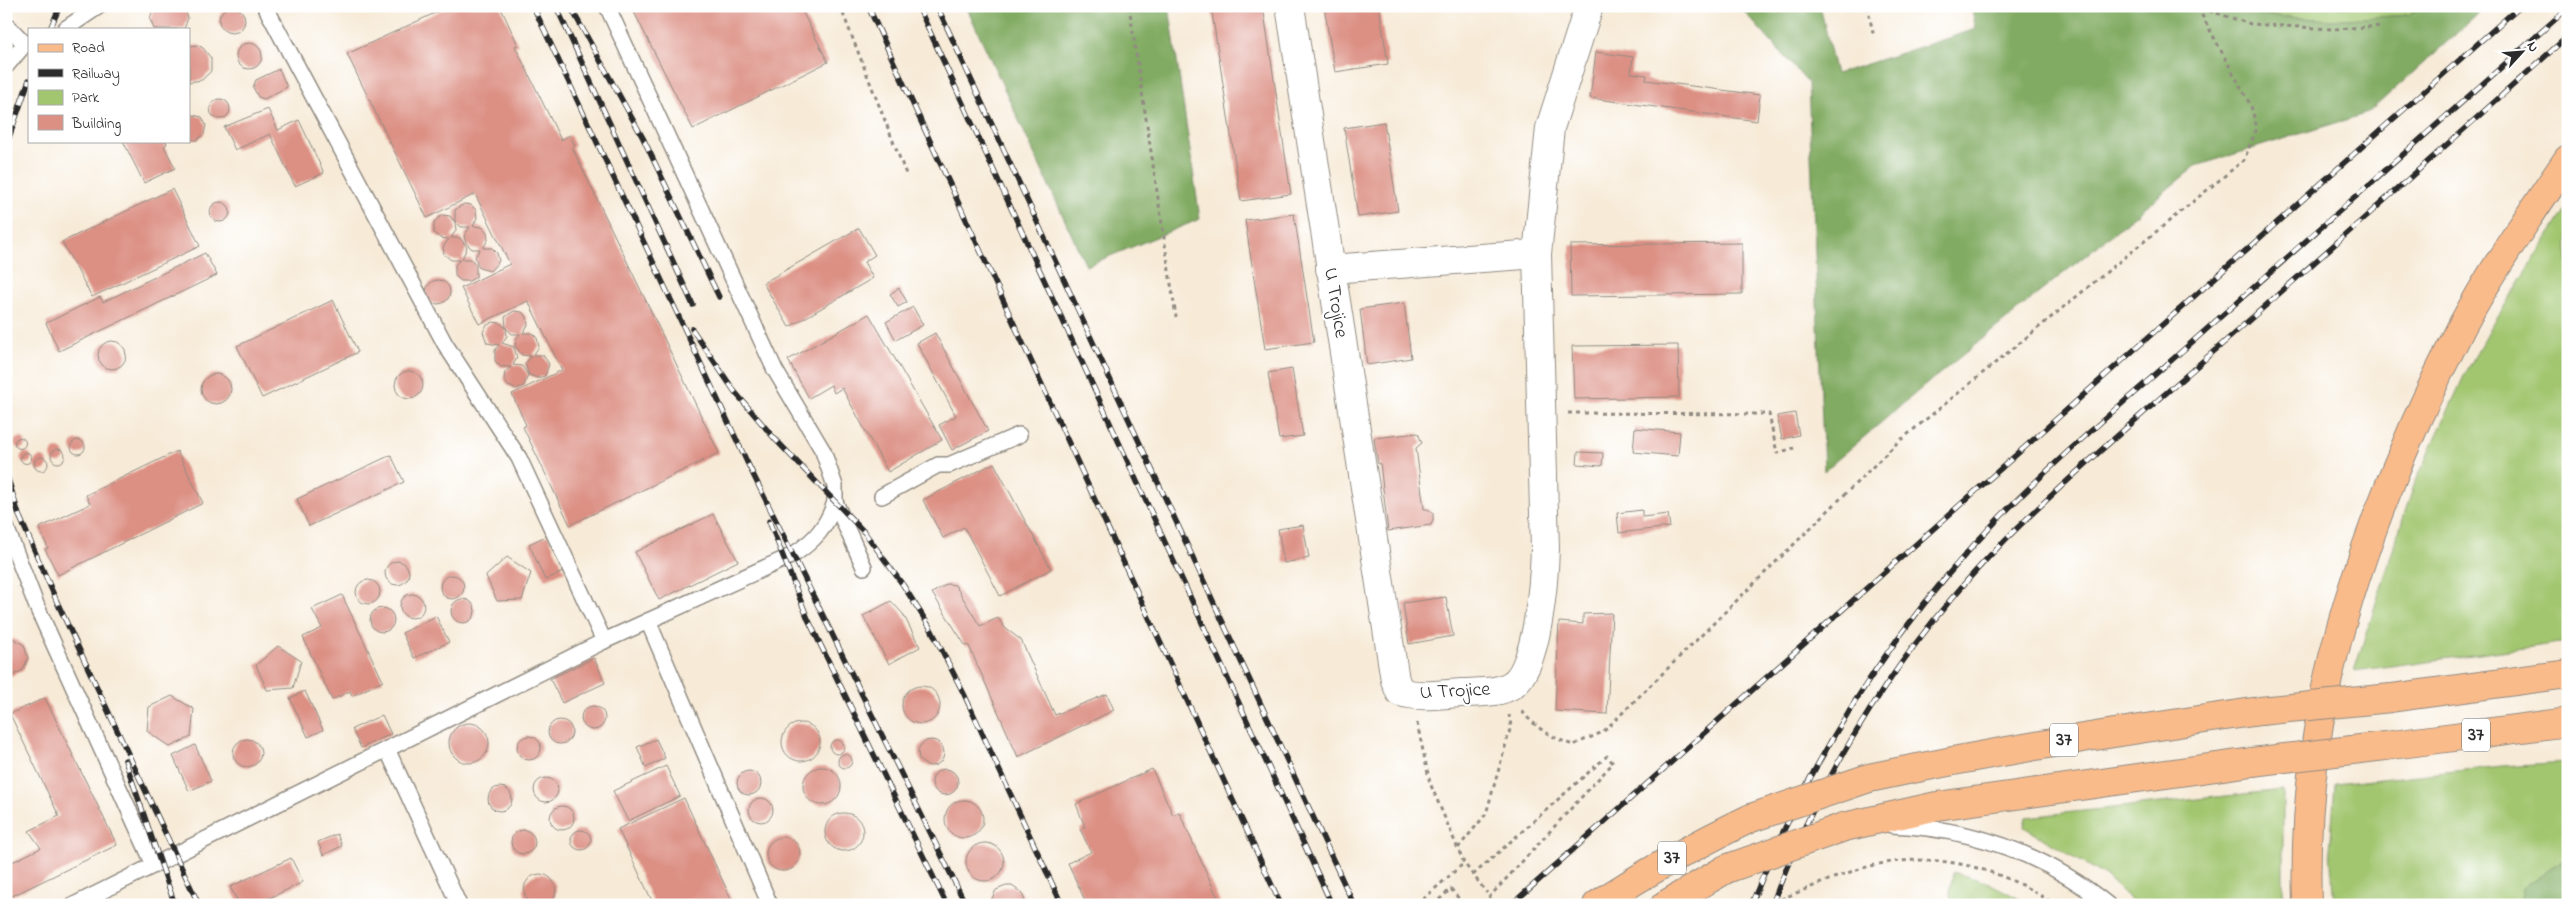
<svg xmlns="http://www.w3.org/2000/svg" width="2574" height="911" viewBox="0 0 2574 911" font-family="'Indie Flower',sans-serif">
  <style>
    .green { fill: #a2c670; stroke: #66784e }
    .forest { fill: #81ab62; stroke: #566b46 }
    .building { fill: #dc8f83 }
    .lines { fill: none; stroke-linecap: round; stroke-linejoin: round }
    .service-casing { stroke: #918b82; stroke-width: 18 }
    .minor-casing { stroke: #918b82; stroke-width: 30 }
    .primary-casing { stroke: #918b82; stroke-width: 30 }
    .path { stroke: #918b82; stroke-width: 3; stroke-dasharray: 4 4; stroke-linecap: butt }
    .service { stroke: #fff; stroke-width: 15 }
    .minor { stroke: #fff; stroke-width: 28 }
    .primary { stroke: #fabb8b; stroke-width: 28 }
    .rail-casing { stroke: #2b2b2b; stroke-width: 5.5 }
    .rail { stroke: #fff; stroke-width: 4; stroke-dasharray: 11; stroke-linecap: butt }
    .primary-bridge-casing { stroke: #918b82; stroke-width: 30; stroke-linecap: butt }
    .path-bridge { stroke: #918b82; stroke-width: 3; stroke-dasharray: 4 4; stroke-linecap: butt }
    .primary-bridge { stroke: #fabb8b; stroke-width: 28 }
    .labels { text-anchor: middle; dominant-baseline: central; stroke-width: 4.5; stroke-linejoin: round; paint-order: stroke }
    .shield { fill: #fff; stroke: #6b6b6b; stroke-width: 1 }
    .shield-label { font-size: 19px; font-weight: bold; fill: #2b2b2b }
    .street-label { font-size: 20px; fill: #2b2b2b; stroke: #fff }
  </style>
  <rect width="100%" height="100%" fill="#fff"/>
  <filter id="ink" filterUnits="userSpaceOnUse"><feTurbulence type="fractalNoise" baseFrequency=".02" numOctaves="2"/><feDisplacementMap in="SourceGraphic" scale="10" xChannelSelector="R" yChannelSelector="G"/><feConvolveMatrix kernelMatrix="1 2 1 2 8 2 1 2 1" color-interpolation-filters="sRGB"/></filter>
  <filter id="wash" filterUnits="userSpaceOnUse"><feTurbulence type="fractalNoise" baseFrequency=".0096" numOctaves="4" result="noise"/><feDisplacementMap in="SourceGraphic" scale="20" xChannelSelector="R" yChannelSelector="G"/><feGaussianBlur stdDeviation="1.12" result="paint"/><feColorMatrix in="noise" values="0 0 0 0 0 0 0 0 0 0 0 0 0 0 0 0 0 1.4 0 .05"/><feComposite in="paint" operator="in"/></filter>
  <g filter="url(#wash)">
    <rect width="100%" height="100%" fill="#f7ebd8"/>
    <g class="green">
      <polygon points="2239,6 2419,6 2409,15 2330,20 2260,15"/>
      <polygon points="2568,206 2568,642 2354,671 2414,485 2464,376 2491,327"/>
      <polygon points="2568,762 2568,857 2526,886 2520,905 2334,905 2330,851 2335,784 2502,766"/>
      <polygon points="2283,790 2283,905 2136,905 2105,876 2024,827 2026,817"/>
      <polygon points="1953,872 1989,883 2031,905 1951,905 1950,892"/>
    </g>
    <g class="forest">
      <polygon points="966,6 1169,6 1200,219 1086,266"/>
      <polygon points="1739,6 1820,6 1836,74 1976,29 1971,6 2239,6 2260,15 2330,20 2409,15 2420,6 2487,6 2368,113 2196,166 1923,387 1824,471 1808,83"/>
      <polygon points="2568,857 2568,905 2520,905 2525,886"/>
    </g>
    <g id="blocks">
      <g class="building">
        <polygon points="154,6 184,6 188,18 184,29 154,29 150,19"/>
        <polygon points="450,6 500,6 518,45 515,46 561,140 570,135 575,146 572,147 719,453 570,525 523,427 526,425 512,394 562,370 528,301 479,324 461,288 510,264 475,194 427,218 347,54"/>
        <polygon points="631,6 795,6 797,10 801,9 828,62 693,129"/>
        <polygon points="1211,6 1263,6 1291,194 1241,201"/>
        <polygon points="1324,6 1379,6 1388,64 1335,72"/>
        <circle cx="232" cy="20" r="13"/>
        <circle cx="249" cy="56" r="13"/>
        <polygon points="198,45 203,48 211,58 211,71 202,80 189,82 189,46"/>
        <polygon points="1596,52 1633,57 1631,73 1647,75 1646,80 1760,95 1757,121 1590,98"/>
        <polygon points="279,69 287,87 264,99 258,97 253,87 256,80"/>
        <circle cx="220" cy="109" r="10"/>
        <polygon points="268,109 278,130 299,120 324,173 295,186 270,134 235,150 224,127"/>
        <polygon points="189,114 202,117 206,125 204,134 197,140 189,140"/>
        <polygon points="1384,122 1398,211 1358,217 1344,128"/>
        <polygon points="123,141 166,141 167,144 164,146 175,168 144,183"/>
        <polygon points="172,189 200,246 92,297 62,242"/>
        <circle cx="220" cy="212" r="10"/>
        <polygon points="464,204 471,205 476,210 477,218 473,226 482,227 487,232 488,240 483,248 492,248 497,253 499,261 490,271 479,268 475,257 480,249 472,249 466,243 464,236 470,227 461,227 455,221 455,210"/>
        <polygon points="1294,214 1314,342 1265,349 1245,220"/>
        <polygon points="442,215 450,216 455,222 456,230 451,238 460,238 467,247 462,259 471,259 476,265 476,277 469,281 461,281 455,276 455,265 460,260 451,260 444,254 443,247 449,239 440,238 434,233 434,222"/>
        <polygon points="859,228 875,255 864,262 873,278 789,327 763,283"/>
        <polygon points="1742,243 1742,294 1571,296 1570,245"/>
        <polygon points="205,253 217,275 59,351 46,323 100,297 103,302"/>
        <circle cx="438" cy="292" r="12"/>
        <polygon points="899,288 907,302 898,307 890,294"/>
        <polygon points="333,300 358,352 262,398 237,346"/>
        <polygon points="1404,303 1411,358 1367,365 1360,309"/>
        <polygon points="913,307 923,325 896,340 886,322"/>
        <polygon points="514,311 522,312 527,317 528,325 523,333 532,333 537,338 539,347 533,355 543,355 549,364 545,376 537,378 529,375 525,364 531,356 522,355 515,346 516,339 520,334 512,334 506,328 507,336 502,343 514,347 517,358 513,365 522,366 528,375 524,386 516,389 508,386 504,379 505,372 511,367 501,367 495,361 495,350 499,345 487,343 483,332 486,326 493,322 500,323 506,328 505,317"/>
        <polygon points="869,314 942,440 888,472 842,388 834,393 831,385 809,398 788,360"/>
        <polygon points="935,333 988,431 952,450 939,425 956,416 917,343"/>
        <circle cx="112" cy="355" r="14"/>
        <polygon points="1678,345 1679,397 1574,399 1572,346"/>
        <polygon points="1292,369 1303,436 1279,439 1268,373"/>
        <circle cx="409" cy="385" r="14"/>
        <circle cx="216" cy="389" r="15"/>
        <polygon points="1795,413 1799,435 1782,439 1777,416"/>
        <polygon points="1635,428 1680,432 1678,456 1633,452"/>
        <polygon points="1418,433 1422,443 1416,448 1424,509 1428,509 1433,513 1433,520 1431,525 1388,531 1380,463 1378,464 1374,438"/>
        <circle cx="20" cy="443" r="5.5"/>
        <circle cx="78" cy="447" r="7"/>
        <circle cx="58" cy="456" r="7"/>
        <polygon points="177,451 203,503 58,575 45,549 48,548 39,528 90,504 86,495"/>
        <polygon points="1578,452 1603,453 1602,466 1577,464"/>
        <circle cx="26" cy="458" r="5.5"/>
        <polygon points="391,455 404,482 309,526 297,499"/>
        <circle cx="41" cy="464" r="7"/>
        <polygon points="994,463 1051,569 1000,596 964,527 943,538 923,500"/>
        <polygon points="1642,510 1642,517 1668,514 1670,527 1619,533 1617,513"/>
        <polygon points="713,514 738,561 659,600 635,552"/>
        <polygon points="1303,525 1309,558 1284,563 1278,529"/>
        <polygon points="548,535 565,571 545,580 529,544"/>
        <polygon points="507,557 531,573 522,600 497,601 486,576"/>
        <circle cx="397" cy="573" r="12"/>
        <circle cx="452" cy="587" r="12"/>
        <circle cx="368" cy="592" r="12"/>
        <polygon points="947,584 955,585 980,626 998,618 1005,628 1021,640 1055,715 1107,694 1114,710 1018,757 969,646 965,645 932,593"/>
        <circle cx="412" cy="606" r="12"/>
        <polygon points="342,595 383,681 352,696 350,691 332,700 303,637 322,628 312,609"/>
        <polygon points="1446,597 1453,636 1409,644 1403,603"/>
        <circle cx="463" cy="611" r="12"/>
        <polygon points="891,601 903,614 920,647 889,664 863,616"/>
        <circle cx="382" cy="620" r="12"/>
        <polygon points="1612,613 1607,714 1555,711 1559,622 1583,624 1583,614"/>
        <polygon points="436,616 449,642 414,658 402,633"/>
        <polygon points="6,639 14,639 24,645 28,658 23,670 12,676 6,675"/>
        <polygon points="278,646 301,661 293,688 267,690 256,665"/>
        <polygon points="594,658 605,683 562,703 550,679"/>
        <circle cx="921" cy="705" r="19"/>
        <polygon points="305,691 323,730 308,737 290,698"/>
        <polygon points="172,696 194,709 191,737 170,747 147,731 149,707"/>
        <polygon points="45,698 117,845 6,899 6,865 41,848 29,831 59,816 10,714"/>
        <circle cx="593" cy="718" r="12"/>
        <polygon points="382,715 391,734 361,748 352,729"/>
        <circle cx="560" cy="732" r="12"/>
        <circle cx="469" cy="743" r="20"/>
        <circle cx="801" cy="742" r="19"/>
        <circle cx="529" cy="748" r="12"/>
        <circle cx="247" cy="753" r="14"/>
        <polygon points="656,739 665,758 646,768 637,747"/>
        <circle cx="837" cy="747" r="7"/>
        <circle cx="931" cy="753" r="13"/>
        <polygon points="195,745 211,781 189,791 173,756"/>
        <circle cx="845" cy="761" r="7"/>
        <polygon points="666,766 680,796 628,821 613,791"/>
        <circle cx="822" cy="786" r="19"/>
        <polygon points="1152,769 1173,815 1179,812 1221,905 1087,905 1068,863 1091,852 1080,829 1085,827 1076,804"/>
        <circle cx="945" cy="782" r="13"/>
        <circle cx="749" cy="783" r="12"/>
        <circle cx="546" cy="790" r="12"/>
        <circle cx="500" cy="799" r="12"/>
        <circle cx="761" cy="810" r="12"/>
        <polygon points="684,798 734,905 654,905 618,829"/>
        <circle cx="964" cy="819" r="19"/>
        <circle cx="562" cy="818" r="12"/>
        <circle cx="844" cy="832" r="19"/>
        <circle cx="523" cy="842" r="12"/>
        <circle cx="581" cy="840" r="10"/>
        <polygon points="337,834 342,846 323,855 318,842"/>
        <circle cx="783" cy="854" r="17"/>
        <circle cx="985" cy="862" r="19"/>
        <polygon points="291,858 303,882 255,905 240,905 230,887"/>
        <circle cx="540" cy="890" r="16"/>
        <polygon points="1006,886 1012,886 1022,893 1026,905 989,905 996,890"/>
      </g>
    </g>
  </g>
  <g filter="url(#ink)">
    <use href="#blocks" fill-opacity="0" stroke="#918b82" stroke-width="1"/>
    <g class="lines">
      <g class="service-casing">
        <g id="service">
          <polyline points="265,6 445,344 519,458 604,641"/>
          <polyline points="607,6 775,370 823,451 835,486 835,502 864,567"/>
          <polyline points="6,24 25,44"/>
          <polyline points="65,29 99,6"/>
          <polyline points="6,66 25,44 29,43"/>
          <polyline points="882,496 938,465 949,465 1019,435"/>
          <polyline points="6,527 37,607 154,865"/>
          <polyline points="648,621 770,905"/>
          <polyline points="387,749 459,905"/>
          <path d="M1891 825C1971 828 2045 854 2108 905"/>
          <path d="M74 905 604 641 793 555C814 541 827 527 835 502"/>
        </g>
      </g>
      <g class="minor-casing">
        <g id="minor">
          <path d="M1290 6 1395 680 1400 692C1420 698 1442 694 1461 693 1478 692 1499 694 1513 684 1538 667 1544 578 1545 549L1537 254 1550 128 1589 6"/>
          <polyline points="1330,269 1537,254"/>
        </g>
      </g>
      <g class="primary-casing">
        <g id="primary">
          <polyline points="2391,698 2568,674"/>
          <polyline points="2385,746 2568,722"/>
          <path d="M1869 778C1999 750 2129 730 2260 711"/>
          <polyline points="1844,827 1937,806 2252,762"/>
          <path d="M1597 905C1646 872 1697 844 1751 818"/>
          <polyline points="1665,905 1726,869"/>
          <path d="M2307 905C2305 844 2309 784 2319 724 2341 593 2401 444 2462 326 2493 268 2531 213 2568 159"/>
        </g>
      </g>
      <g class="path">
        <polyline points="840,6 906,174"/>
        <polyline points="1129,6 1176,317"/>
        <polyline points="1867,6 1874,37"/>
        <polyline points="2194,6 2251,24 2333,29 2383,26"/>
        <polyline points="1568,413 1769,414 1777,453 1794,448"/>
        <path d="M1522 711C1535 728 1553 738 1573 745L1603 732 1897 443 2244 160 2257 128 2251 106 2198 8"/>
        <polyline points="1417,723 1430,783 1464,863 1487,893"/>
        <polyline points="1458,848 1486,814 1511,726 1509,715"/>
        <polyline points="1473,875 1607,756 1613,763 1482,905"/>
        <path d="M1796 893C1822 883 1848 871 1875 865 1938 851 2002 868 2055 905"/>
        <polyline points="1423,905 1420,902 1464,863"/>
        <polyline points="1433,905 1451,889 1464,905"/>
      </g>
      <use href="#service" class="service"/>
      <use href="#minor" class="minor"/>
      <use href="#primary" class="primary"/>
      <g class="rail-casing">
        <g id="rail">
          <polyline points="533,6 747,462 966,905"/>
          <polyline points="556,6 693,305"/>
          <polyline points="570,6 643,138 719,297"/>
          <polyline points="868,6 1281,905"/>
          <polyline points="918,6 1332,905"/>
          <polyline points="937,6 1354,905"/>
          <polyline points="50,29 60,6"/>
          <polyline points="6,146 29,80"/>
          <polyline points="692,329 735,392 775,439 865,533 903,585 931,629 964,694 1062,905"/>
          <polyline points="6,472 19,515 57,602 199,905"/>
          <polyline points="769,521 808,619 947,905"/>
          <polyline points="125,760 175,905"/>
          <polyline points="1511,905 2520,6"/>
          <path d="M1751 905C1809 761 1891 630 1999 518 2067 448 2145 385 2218 319 2334 215 2451 112 2568 8"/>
          <path d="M1772 905C1822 770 1905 641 2006 539 2080 466 2160 399 2237 331 2348 233 2458 135 2568 36"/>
        </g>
      </g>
      <use href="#rail" class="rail"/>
      <g class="primary-bridge-casing">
        <g id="primary-bridge">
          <polyline points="2260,711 2391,698"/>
          <polyline points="2252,762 2385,746"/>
          <polyline points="1751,818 1869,778"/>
          <polyline points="1726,869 1844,827"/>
        </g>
      </g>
      <polyline class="path-bridge" points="1766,905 1796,893"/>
      <use href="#primary-bridge" class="primary-bridge"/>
    </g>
  </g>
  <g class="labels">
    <g class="shield">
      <rect x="2462" y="718.5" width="28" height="33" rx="4"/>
      <rect x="2050" y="723.5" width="28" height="33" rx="4"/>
      <rect x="1658" y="841.5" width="28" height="33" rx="4"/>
    </g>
    <g class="shield-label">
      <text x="2476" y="735">37</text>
      <text x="2064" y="740">37</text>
      <text x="1672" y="858">37</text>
    </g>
    <g class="street-label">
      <text transform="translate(1335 303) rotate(81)">U Trojice</text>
      <text transform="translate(1455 692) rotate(-3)">U Trojice</text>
    </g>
  </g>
  <rect width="2574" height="911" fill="none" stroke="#fff" stroke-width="25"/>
  <rect x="28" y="28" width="162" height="115" fill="#ffffff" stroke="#aaaaaa"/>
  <rect x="38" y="44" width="25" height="8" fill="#fabb8b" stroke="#aaaaaa"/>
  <text x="72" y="52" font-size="15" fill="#2b2b2b">Road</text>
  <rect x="38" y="69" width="25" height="8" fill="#2b2b2b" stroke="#aaaaaa"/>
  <text x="72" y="78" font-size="15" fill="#2b2b2b">Railway</text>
  <rect x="38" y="90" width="25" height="15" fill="#a2c670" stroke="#aaaaaa"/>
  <text x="72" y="102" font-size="15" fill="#2b2b2b">Park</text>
  <rect x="38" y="115" width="25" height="15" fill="#dc8f83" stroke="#aaaaaa"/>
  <text x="72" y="128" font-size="15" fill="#2b2b2b">Building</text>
  <g transform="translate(2522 52) rotate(64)" stroke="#ffffff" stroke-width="4" paint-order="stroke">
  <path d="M0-4L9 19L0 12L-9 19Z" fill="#2b2b2b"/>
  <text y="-8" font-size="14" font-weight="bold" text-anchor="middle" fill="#2b2b2b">N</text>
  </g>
</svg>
